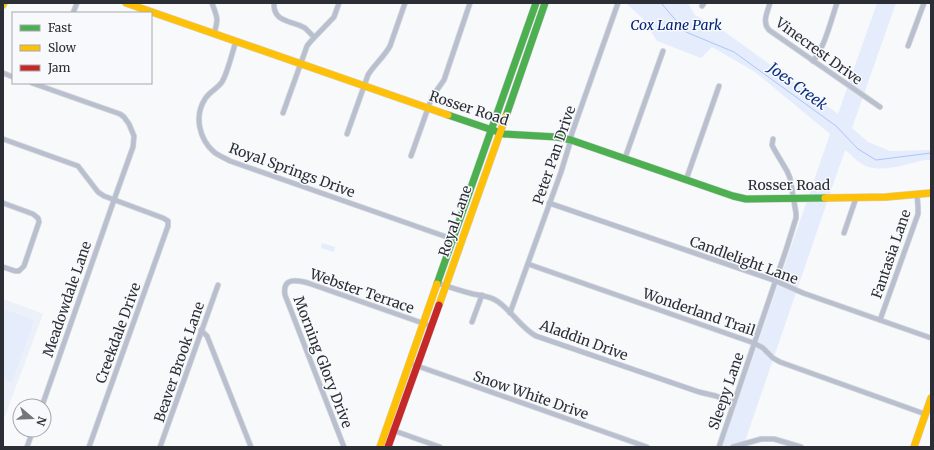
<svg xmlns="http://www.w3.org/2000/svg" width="934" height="450" viewBox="0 0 934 450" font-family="Merriweather,serif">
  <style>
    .built { fill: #ebf0f9 }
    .green { fill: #e5ecfb }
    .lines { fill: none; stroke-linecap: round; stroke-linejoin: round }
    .stream { stroke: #aac5fa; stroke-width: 1 }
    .street-casing { stroke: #d4d4d7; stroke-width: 6 }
    .fast-casing { stroke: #d4d4d7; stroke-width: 8 }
    .slow-casing { stroke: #d4d4d7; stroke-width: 8 }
    .jam-casing { stroke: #d4d4d7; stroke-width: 8 }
    .street { stroke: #b8c0d0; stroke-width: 4.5 }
    .fast { stroke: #4caf50; stroke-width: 7 }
    .slow { stroke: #ffc107; stroke-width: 7 }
    .jam { stroke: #c62828; stroke-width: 7 }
    .labels { text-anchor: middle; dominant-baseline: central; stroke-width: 3; stroke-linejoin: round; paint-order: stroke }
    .park-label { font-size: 14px; font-style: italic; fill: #032175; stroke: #f7f9fc }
    .street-label { font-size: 14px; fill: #2b2e35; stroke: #f7f9fc }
    .water-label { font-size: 15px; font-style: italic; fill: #0c2e82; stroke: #f7f9fc }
  </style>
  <rect width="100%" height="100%" fill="#f8f9fb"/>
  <polygon class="built" points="3,299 43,314 3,421"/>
  <g class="green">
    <path d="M626 3H688L695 15 725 32 838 114 877 3H896L852 128 868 142 890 151 931 150V160H925C905 164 877 176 859 162 854 159 850 153 845 150L743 447H722L830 134 755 72 712 47 701 58 657 41 643 19Z"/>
    <polygon points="322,243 335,247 334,252 321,248"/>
    <polygon points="3,309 34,320 12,382 3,379"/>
  </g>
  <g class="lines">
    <polyline class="stream" points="661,3 686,32 734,52 836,126 858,149 876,160 931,153"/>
    <g class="street-casing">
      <g id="street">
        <path d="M212 3C217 18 219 17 214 34"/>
        <path d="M274 3C273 23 292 20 305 28 308 31 311 34 314 37"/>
        <path d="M770 3C767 13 762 22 769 30L880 107"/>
        <polyline points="702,6 704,3"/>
        <polyline points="73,13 77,3"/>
        <path d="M236 41C232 53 228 72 222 82 217 89 209 92 205 99 194 116 199 139 214 152 219 156 225 158 230 161L461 242"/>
        <polyline points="908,46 924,3"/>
        <path d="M813 61C825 47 831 20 837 3"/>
        <polyline points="3,73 13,77"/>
        <polyline points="32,83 120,114 124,117 129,124 134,136 133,147 114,200 42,406"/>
        <polyline points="283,113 307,46 311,41 334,17 339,3"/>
        <path d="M347 134 368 75C374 65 384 57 390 46L405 3"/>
        <polyline points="3,139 78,166 98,192 104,196 163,218 168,221 168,226 89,447"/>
        <polyline points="411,156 432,97 444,80 470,3"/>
        <polyline points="625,158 663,51"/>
        <polyline points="686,180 719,86"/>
        <polyline points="3,203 33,214 38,218 39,222 24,266 19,271 15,271 3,267"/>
        <polyline points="549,203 776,281 803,293 931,338"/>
        <polyline points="844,233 856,198"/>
        <polyline points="528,264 754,343 763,348 773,358 780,362 925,414"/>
        <path d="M437 283C449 287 461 291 473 294 482 296 490 296 497 301 512 311 521 328 536 336L699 392 716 396 734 403"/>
        <polyline points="510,313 561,172 569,146 572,133 618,3"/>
        <polyline points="880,320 918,214 918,207 917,194"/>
        <polyline points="472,322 482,295"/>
        <polyline points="201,330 207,336 251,447"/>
        <polyline points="409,363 647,447"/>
        <polyline points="392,430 440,447"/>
        <polyline points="27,447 33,430"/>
        <polyline points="160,447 218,285"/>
        <path d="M344 447 285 295C282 277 297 280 308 283L431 326"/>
        <polyline points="719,447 786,250 796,218 796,213 790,178 787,171 774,149 772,145 773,139"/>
        <polyline points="733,447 761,439 774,439 801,447"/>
      </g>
    </g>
    <g class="fast-casing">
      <g id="fast">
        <polyline points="448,115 504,134 557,137 571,140 733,196 746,199 825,198"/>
        <polyline points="506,116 545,3"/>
        <polyline points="437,284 536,3"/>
      </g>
    </g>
    <g class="slow-casing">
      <g id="slow">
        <polyline points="126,3 448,115"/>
        <polyline points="3,5 4,3"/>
        <polyline points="825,198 886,197 931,193"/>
        <polyline points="439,305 506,116"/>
        <polyline points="380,447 437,284"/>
        <polyline points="914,447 931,398"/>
      </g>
    </g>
    <g class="jam-casing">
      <polyline id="jam" points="388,447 439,305"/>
    </g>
    <use href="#street" class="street"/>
    <use href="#fast" class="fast"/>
    <use href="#slow" class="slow"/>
    <use href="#jam" class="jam"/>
  </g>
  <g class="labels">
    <g class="park-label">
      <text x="676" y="25">Cox Lane Park</text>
    </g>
    <g class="street-label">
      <text transform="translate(819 51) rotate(36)">Vinecrest Drive</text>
      <text transform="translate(469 108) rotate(18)">Rosser Road</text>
      <text transform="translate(554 155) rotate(-71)">Peter Pan Drive</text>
      <text transform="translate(292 170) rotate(20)">Royal Springs Drive</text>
      <text x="789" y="185">Rosser Road</text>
      <text transform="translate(455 221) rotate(-71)">Royal Lane</text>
      <text transform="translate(891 254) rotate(-71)">Fantasia Lane</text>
      <text transform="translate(744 260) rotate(20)">Candlelight Lane</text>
      <text transform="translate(362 291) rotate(19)">Webster Terrace</text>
      <text transform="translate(67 299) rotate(-71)">Meadowdale Lane</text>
      <text transform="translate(699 312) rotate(19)">Wonderland Trail</text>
      <text transform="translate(118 333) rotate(-70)">Creekdale Drive</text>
      <text transform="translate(584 340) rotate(20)">Aladdin Drive</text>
      <text transform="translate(179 362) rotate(-71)">Beaver Brook Lane</text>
      <text transform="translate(323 362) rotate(69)">Morning Glory Drive</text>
      <text transform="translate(726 391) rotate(-71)">Sleepy Lane</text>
      <text transform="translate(531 395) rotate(19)">Snow White Drive</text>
    </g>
    <g class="water-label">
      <text transform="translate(798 86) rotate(36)">Joes Creek</text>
    </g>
  </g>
  <rect width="934" height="450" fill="none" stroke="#2b2e35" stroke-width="8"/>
  <rect x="12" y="12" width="140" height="72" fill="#f7f9fc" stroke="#a5a8ac"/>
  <rect x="20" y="25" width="20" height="6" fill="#4caf50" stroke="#a5a8ac"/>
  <text x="48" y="32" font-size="12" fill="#2b2e35">Fast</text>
  <rect x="20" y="45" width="20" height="6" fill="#ffc107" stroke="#a5a8ac"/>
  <text x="48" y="52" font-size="12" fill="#2b2e35">Slow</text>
  <rect x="20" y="65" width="20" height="6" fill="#c62828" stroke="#a5a8ac"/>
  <text x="48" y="72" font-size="12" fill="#2b2e35">Jam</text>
  <g transform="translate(32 418) rotate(109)"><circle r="19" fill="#f7f9fc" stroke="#a5a8ac"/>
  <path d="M0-3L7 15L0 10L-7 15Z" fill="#73757a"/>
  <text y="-6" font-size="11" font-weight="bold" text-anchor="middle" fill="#2b2e35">N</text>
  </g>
</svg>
